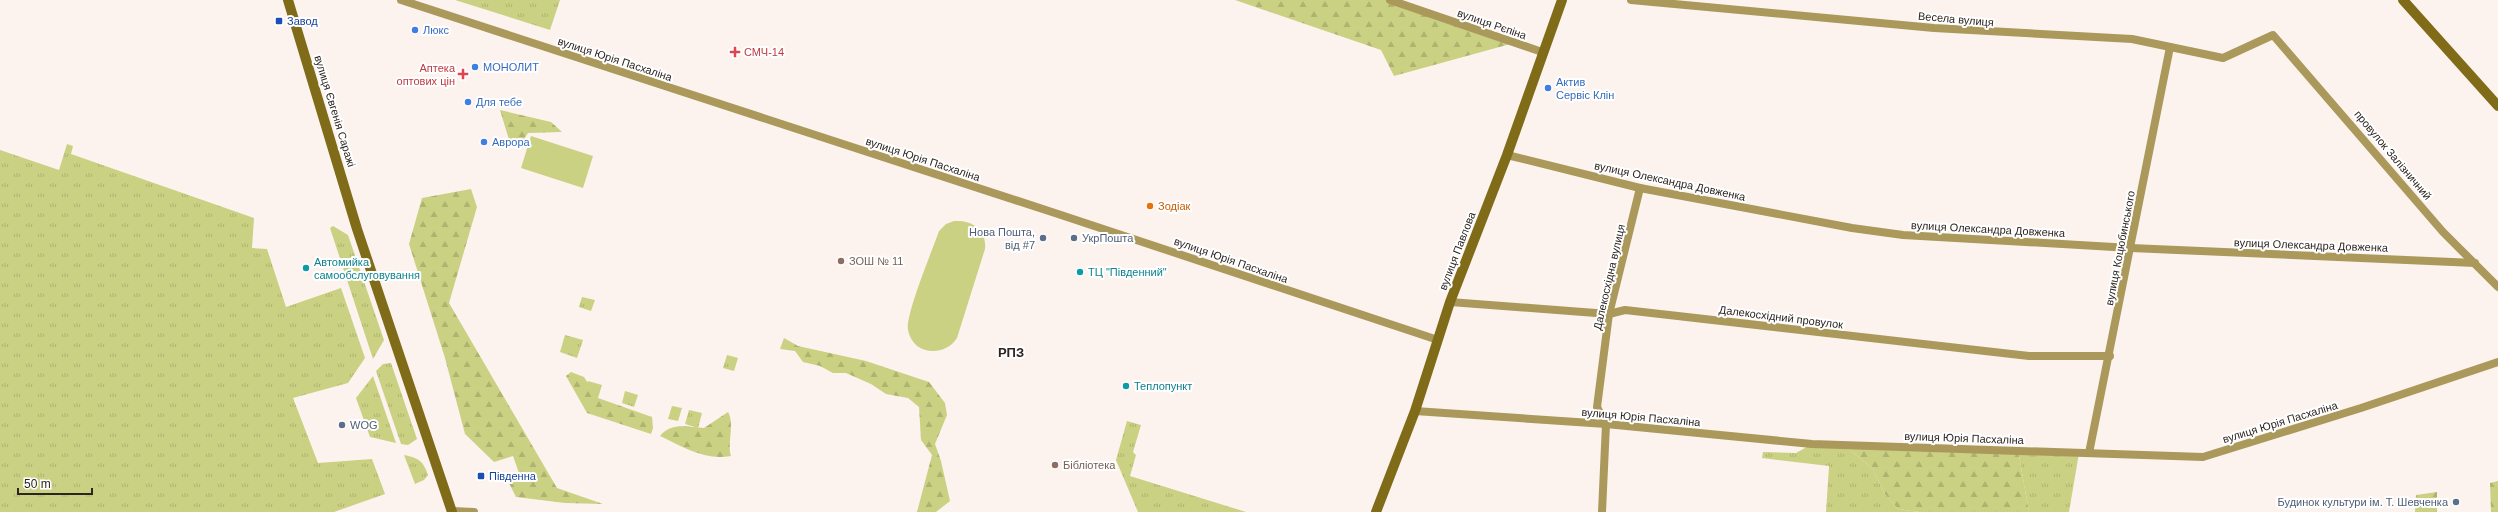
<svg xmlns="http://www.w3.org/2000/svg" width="2498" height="512" viewBox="0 0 2498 512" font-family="Helvetica,sans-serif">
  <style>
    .grass { fill: url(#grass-tufts) }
    .forest { fill: url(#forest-firs) }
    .pitch { fill: #cad182 }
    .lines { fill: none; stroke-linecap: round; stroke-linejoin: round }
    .street { stroke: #aa995b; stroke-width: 8 }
    .secondary { stroke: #806c18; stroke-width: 10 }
    .transit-dot { fill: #1a4fb4; stroke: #fff; stroke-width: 1.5 }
    .shop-dot { fill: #3f7fe0; stroke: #fff; stroke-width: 1.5 }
    .health-dot { fill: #e0444e; stroke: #fff; stroke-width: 1.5 }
    .food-dot { fill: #e8710a; stroke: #fff; stroke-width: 1.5 }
    .service-dot { fill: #5c6f8a; stroke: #fff; stroke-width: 1.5 }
    .education-dot { fill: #8d6e63; stroke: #fff; stroke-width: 1.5 }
    .culture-dot { fill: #0f9aa8; stroke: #fff; stroke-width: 1.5 }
    .labels { text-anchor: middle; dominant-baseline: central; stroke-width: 4; stroke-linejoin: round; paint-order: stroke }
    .street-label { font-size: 11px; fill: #2d2521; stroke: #fff }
    .transit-label { font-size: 11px; fill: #164399; stroke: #fff; text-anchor: start }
    .shop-label { font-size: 11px; fill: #366cbe; stroke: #fff; text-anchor: start }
    .health-label { font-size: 11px; fill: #be3a42; stroke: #fff; text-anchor: start }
    .food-label { font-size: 11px; fill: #c56008; stroke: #fff; text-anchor: start }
    .service-label { font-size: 11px; fill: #4e5e75; stroke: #fff; text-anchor: end }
    .education-label { font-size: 11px; fill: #785e54; stroke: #fff; text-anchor: start }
    .culture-label { font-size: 11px; fill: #0d838f; stroke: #fff; text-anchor: start }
    .quarter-label { font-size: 13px; font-weight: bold; fill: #2d2521; stroke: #fff }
  </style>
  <defs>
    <pattern id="grass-tufts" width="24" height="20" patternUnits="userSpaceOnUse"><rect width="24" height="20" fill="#cad182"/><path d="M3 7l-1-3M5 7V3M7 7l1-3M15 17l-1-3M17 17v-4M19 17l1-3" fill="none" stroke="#aeb370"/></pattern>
    <pattern id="forest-firs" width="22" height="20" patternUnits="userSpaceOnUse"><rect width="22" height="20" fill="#cad182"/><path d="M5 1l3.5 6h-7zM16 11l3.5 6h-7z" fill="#aeb370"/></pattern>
  </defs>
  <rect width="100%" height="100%" fill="#fcf3ef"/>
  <g class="grass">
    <polygon points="455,0 560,0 550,30"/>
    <polygon points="67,144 73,146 71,154 254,218 252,248 267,249 286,307 341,288 365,358 348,383 293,398 318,463 372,459 385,494 334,512 0,512 0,150 59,170"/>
    <polygon points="333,226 348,235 384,340 373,359 330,228"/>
    <polygon points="582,297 595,300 591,311 579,307"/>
    <polygon points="565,335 583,340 577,358 560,352"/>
    <polygon points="727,355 738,358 734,371 723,368"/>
    <polygon points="391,363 417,439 408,445 401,444 376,371 383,364"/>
    <polygon points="373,376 396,443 370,437 356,398"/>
    <polygon points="588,381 602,385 598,398 583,394"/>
    <polygon points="625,391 638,395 634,407 622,403"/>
    <polygon points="672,406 682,408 678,421 668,419"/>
    <polygon points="689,410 702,413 698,428 685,424"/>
    <polygon points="1127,421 1141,425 1133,452 1136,455 1130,476 1246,512 1138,512 1116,460"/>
    <polygon points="1812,444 1844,445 1873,469 1885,494 1898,509 1919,512 1826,512 1829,466 1762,458 1763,452 1796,453"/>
    <polygon points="2018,450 2079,453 2069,512 2029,512"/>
    <path d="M404 455C419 458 423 461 428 475L424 480 415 484Z"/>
  </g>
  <g class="forest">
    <polygon points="1235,0 1390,0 1514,43 1394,76 1381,50"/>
    <polygon points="500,110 551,122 562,132 528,133 521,144 510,143"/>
    <polygon points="471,189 477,207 449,303 557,488 603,504 565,503 516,497 506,477 519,473 513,456 494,462 465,434 445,358 409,244 422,198"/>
    <polygon points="784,338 798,346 866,361 929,382 945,403 947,415 935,444 941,461 950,501 936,512 917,512 932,455 921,440 919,407 908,398 886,394 871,384 846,373 833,373 820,366 803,362 795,351 780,349"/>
    <polygon points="571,372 584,377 598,398 652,417 653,428 651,434 587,413 566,376"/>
    <path d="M728 412C735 424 727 443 731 456 705 461 683 447 660 436 671 422 688 427 704 428Z"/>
    <polygon points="1844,445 2018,450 2029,512 1919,512 1898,509 1885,494 1873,469"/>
    <polygon points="2498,481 2498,512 2491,512 2490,483"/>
    <polygon points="2437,492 2437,512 2415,512 2416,495"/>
  </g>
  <g class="pitch">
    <polygon points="531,136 593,156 583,188 521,168"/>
    <path d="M954 221C972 220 987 229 985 249L957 338C945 357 913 356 908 330 905 315 933 249 939 231L946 224Z"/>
  </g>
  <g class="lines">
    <g class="street">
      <polyline points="401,0 1058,214 1438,340"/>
      <polyline points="1390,0 1542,52"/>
      <polyline points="1631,0 1934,28 2132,39 2223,58 2273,35 2443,232 2498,287"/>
      <polyline points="1507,155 1640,188 1852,228 1903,235 2131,248 2475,263"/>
      <polyline points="1450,302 1609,314 1625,310 2029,356 2110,356"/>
      <polyline points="1415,411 1606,424 1812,444 2203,457 2361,408 2498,362"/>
      <polyline points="2089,453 2170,47"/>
      <polyline points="452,511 474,512"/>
      <polyline points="1602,512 1606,424 1597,407 1609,314 1640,188"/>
    </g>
    <g class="secondary">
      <polyline points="288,0 357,229 452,512"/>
      <polyline points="2403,0 2498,106"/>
      <polyline points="1376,512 1415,411 1450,302 1507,155 1562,0"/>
    </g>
  </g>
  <g class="transit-dot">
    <rect x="275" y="17" width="8" height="8" rx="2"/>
    <rect x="477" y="472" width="8" height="8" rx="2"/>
  </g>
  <g class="shop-dot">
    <circle cx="415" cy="30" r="4"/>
    <circle cx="475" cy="67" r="4"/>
    <circle cx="1548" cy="88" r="4"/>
    <circle cx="468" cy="102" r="4"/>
    <circle cx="484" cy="142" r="4"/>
  </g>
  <g class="health-dot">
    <path d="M733 46h4v4h4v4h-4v4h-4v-4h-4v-4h4z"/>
    <path d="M461 68h4v4h4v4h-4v4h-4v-4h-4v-4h4z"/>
  </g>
  <circle class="food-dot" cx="1150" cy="206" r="4"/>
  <g class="service-dot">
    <circle cx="1043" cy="238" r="4"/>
    <circle cx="1074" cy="238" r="4"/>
    <circle cx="342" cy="425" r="4"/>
    <circle cx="2456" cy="502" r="4"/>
  </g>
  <g class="education-dot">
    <circle cx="841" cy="261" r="4"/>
    <circle cx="1055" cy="465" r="4"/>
  </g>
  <g class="culture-dot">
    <circle cx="306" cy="268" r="4"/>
    <circle cx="1080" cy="272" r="4"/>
    <circle cx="1126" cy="386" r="4"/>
  </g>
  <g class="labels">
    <g class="street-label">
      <text transform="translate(1956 19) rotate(5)">Весела вулиця</text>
      <text transform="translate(1492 24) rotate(19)">вулиця Рєпіна</text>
      <text transform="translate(615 59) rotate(18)">вулиця Юрія Пасхаліна</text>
      <text transform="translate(335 111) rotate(73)">вулиця Євгенія Саражі</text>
      <text transform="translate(2393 155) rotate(50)">провулок Залізничний</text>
      <text transform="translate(923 159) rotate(18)">вулиця Юрія Пасхаліна</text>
      <text transform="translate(1670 181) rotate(12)">вулиця Олександра Довженка</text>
      <text transform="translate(1988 229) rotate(3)">вулиця Олександра Довженка</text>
      <text transform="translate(2311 245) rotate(2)">вулиця Олександра Довженка</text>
      <text transform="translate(2120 248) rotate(-79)">вулиця Коцюбинського</text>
      <text transform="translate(1457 251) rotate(-69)">вулиця Павлова</text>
      <text transform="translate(1231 260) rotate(19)">вулиця Юрія Пасхаліна</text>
      <text transform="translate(1609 277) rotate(-77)">Далекосхідна вулиця</text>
      <text transform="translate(1781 317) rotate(7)">Далекосхідний провулок</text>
      <text transform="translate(1641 417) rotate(5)">вулиця Юрія Пасхаліна</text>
      <text transform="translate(2280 422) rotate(-17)">вулиця Юрія Пасхаліна</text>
      <text transform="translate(1964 438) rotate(2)">вулиця Юрія Пасхаліна</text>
    </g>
    <g class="transit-label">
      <text x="287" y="21">Завод</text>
      <text x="489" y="476">Південна</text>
    </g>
    <g class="shop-label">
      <text x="423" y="30">Люкс</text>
      <text x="483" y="67">МОНОЛИТ</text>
      <text x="1556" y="82">Актив<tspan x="1556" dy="13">Сервiс Клiн</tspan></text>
      <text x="476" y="102">Для тебе</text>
      <text x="492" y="142">Аврора</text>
    </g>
    <g class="health-label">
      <text x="744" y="52">СМЧ-14</text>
      <text x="455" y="68" text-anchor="end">Аптека<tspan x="455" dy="13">оптових цін</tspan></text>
    </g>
    <g class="food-label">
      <text x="1158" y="206">Зодіак</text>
    </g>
    <g class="service-label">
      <text x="1035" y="232">Нова Пошта,<tspan x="1035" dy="13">від #7</tspan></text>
      <text x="1082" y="238" text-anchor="start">УкрПошта</text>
      <text x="350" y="425" text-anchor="start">WOG</text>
      <text x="2448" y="502">Будинок культури ім. Т. Шевченка</text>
    </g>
    <g class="education-label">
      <text x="849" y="261">ЗОШ № 11</text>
      <text x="1063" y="465">Бібліотека</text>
    </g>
    <g class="culture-label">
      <text x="314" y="262">Автомийка<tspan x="314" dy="13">самообслуговування</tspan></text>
      <text x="1088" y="272">ТЦ "Південний"</text>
      <text x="1134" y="386">Теплопункт</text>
    </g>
    <g class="quarter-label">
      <text x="1011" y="352">РПЗ</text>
    </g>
  </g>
  <path d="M18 488v6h74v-6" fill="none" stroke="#2d2521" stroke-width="2"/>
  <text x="24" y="488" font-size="12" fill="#2d2521" stroke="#ffffff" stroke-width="3" paint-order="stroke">50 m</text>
</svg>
